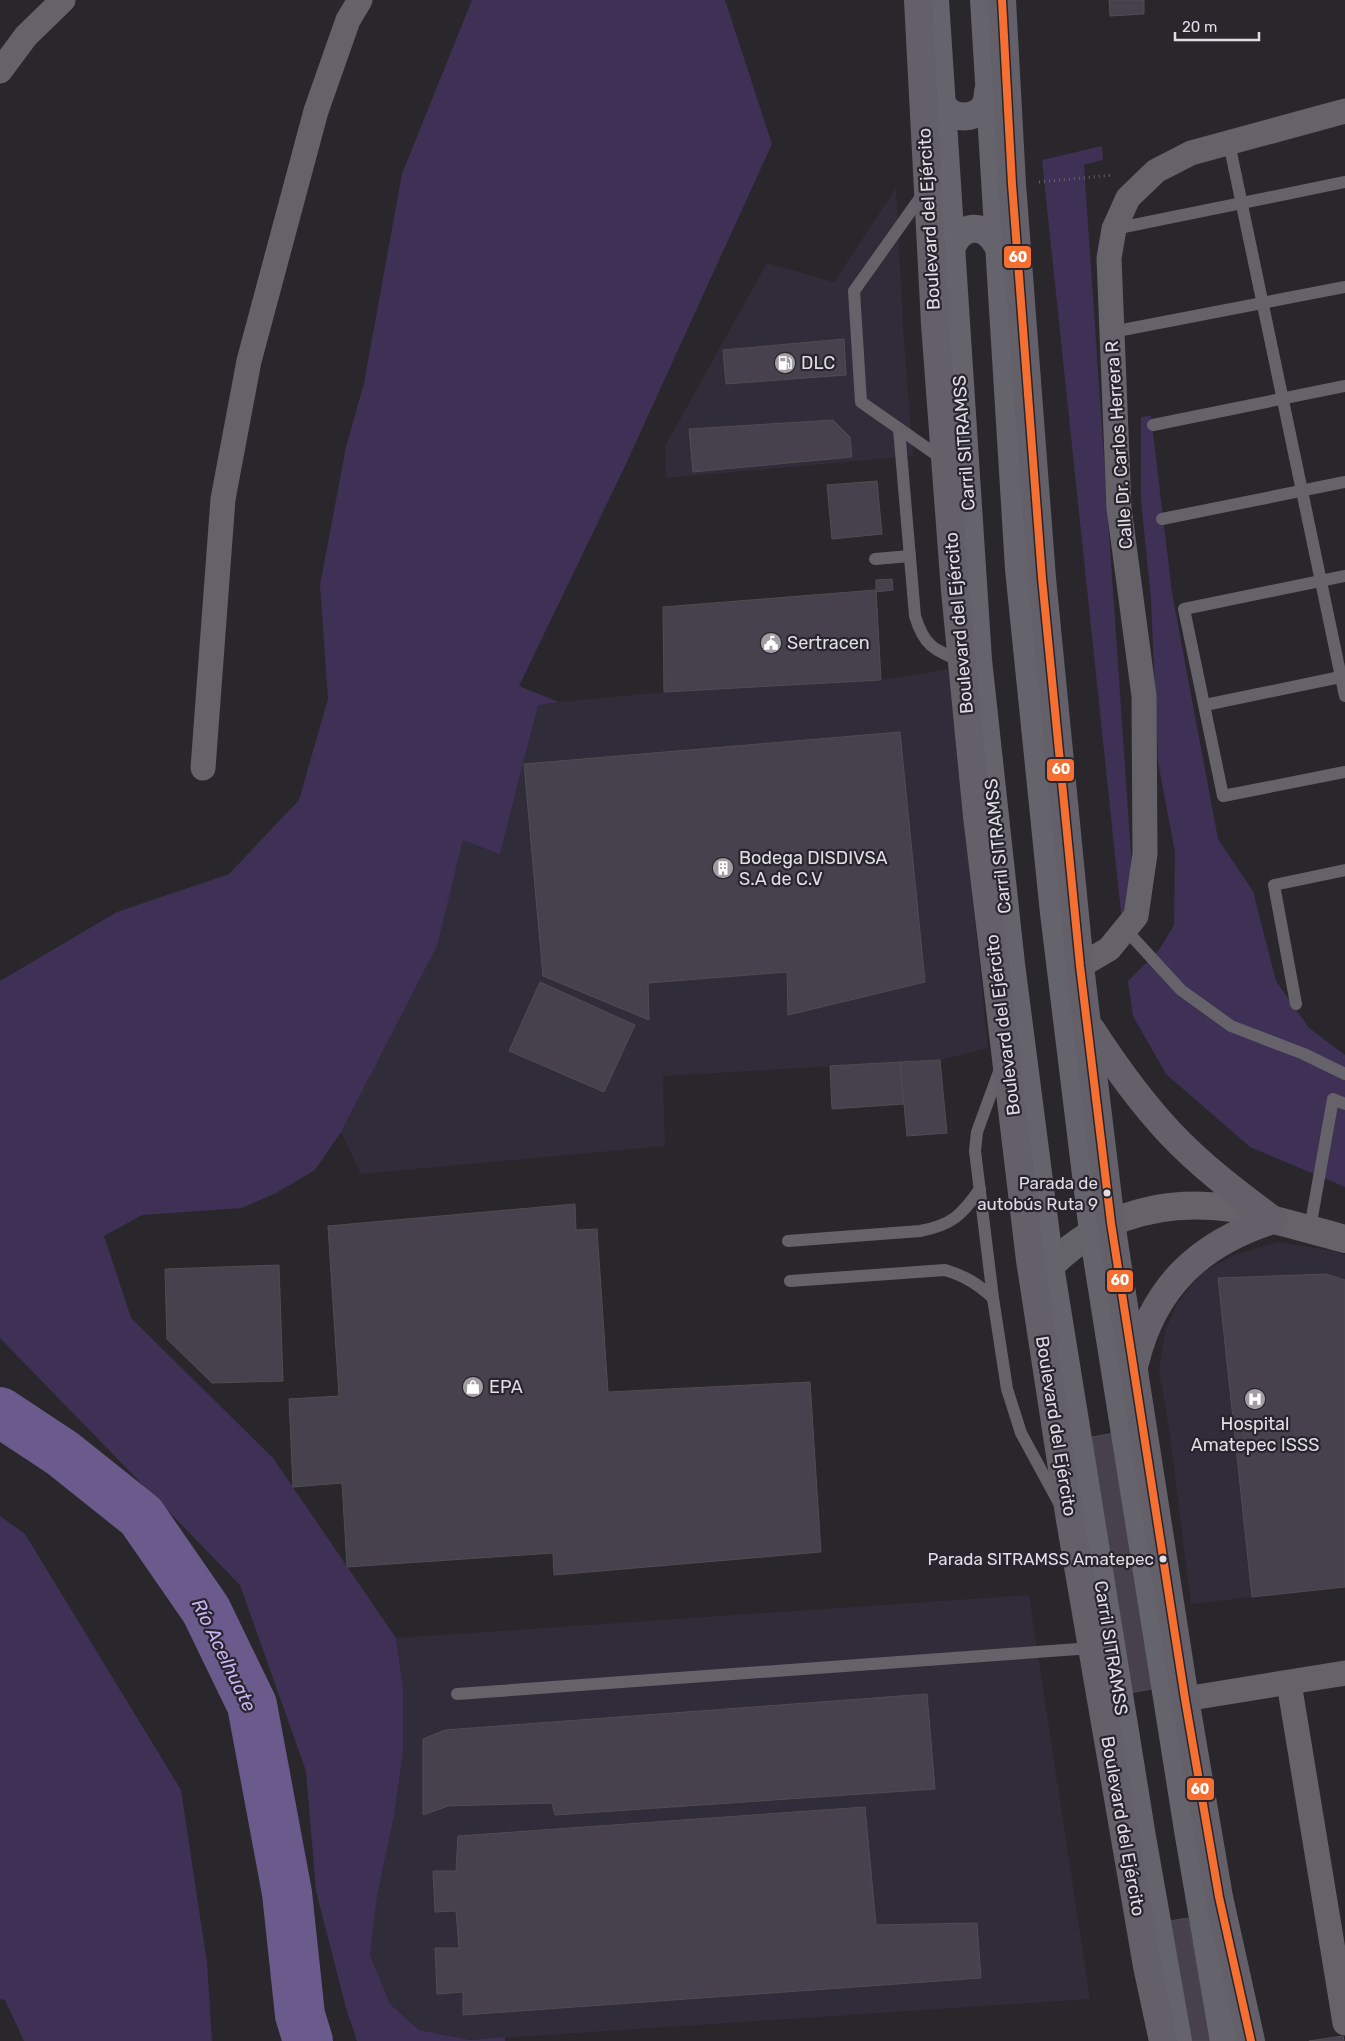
<svg xmlns="http://www.w3.org/2000/svg" width="1345" height="2041" viewBox="0 0 1345 2041" font-family="Rubik,sans-serif">
  <style>
    .built { fill: #312c3a }
    .green { fill: #3f3155 }
    .lines { fill: none; stroke-linecap: round; stroke-linejoin: round }
    .river { stroke: #6b5a8c; stroke-width: 50 }
    .building { fill: #46414d; stroke: #4e4d51 }
    .path { stroke: #656368; stroke-width: 3; stroke-dasharray: 1 4; stroke-linecap: butt }
    .service { stroke: #656269; stroke-width: 12 }
    .minor { stroke: #656269; stroke-width: 25 }
    .tertiary { stroke: #656269; stroke-width: 28 }
    .primary { stroke: #65636c; stroke-width: 28 }
    .trunk { stroke: #636069; stroke-width: 28 }
    .bus-1-casing { stroke: #28252e; stroke-width: 11 }
    .bus-1 { stroke: #f46f30; stroke-width: 8 }
    .bus-dot { fill: #e0dee4; stroke: #28252e; stroke-width: 2 }
    .labels { text-anchor: middle; dominant-baseline: central; stroke-width: 4.5; stroke-linejoin: round; paint-order: stroke }
    .bus-label { font-size: 17px; fill: #e0dee4; stroke: #28252e; text-anchor: end }
    .street-label { font-size: 18px; fill: #e0dee4; stroke: #28252e }
    .poi-label { font-size: 18px; fill: #e0dee4; stroke: #28252e; text-anchor: start }
    .water-label { font-size: 19px; font-style: italic; fill: #c9b3f3; stroke: #28252e }
    .line-badge { stroke: #28252e; stroke-width: 2 }
    .badge-label { font-size: 14px; text-anchor: middle; font-weight: bold; fill: #fff }
  </style>
  <rect width="100%" height="100%" fill="#29272c"/>
  <g class="built">
    <polygon points="896,188 904,341 913,456 666,478 665,446 767,263 834,282"/>
    <polygon points="949,669 988,1048 940,1060 663,1076 665,1146 361,1174 341,1132 437,946 463,840 500,853 538,704 664,692 881,680"/>
    <polygon points="1278,1242 1333,1251 1345,1255 1345,1586 1191,1604 1169,1428 1159,1370 1165,1331 1178,1302 1202,1273 1232,1256"/>
    <polygon points="1029,1595 1090,1999 470,2040 419,2030 390,2004 370,1955 377,1896 394,1816 403,1753 403,1687 396,1638"/>
  </g>
  <g class="green">
    <polygon points="472,0 725,0 772,144 625,466 519,686 559,702 538,705 500,854 463,840 437,946 341,1132 315,1170 276,1193 242,1208 142,1215 104,1236 131,1318 273,1458 396,1638 403,1687 403,1753 394,1816 377,1896 370,1955 390,2004 419,2030 470,2040 505,2037 505,2041 357,2041 346,2008 316,1891 306,1771 240,1585 0,1338 0,981 117,912 229,874 299,800 328,699 320,585 346,447 364,383 402,174"/>
    <polygon points="1102,146 1103,160 1084,165 1134,899 1122,922 1042,160"/>
    <polygon points="1151,416 1172,593 1218,839 1253,891 1276,981 1309,1028 1345,1055 1345,1187 1250,1147 1166,1074 1133,1016 1128,981 1159,950 1174,925 1175,852 1158,762 1151,599 1141,500 1141,417"/>
    <polygon points="0,1516 25,1534 181,1790 207,1963 212,2041 24,2041 5,2000 0,1999"/>
  </g>
  <g class="lines">
    <polyline class="river" points="0,1412 62,1453 141,1516 206,1610 252,1705 287,1893 300,2015 308,2041"/>
  </g>
  <g class="building">
    <polygon points="1109,0 1144,0 1144,14 1110,16"/>
    <polygon points="844,339 846,375 726,384 723,350"/>
    <polygon points="833,420 850,437 852,457 693,472 689,429"/>
    <polygon points="877,481 882,534 832,539 827,485"/>
    <polygon points="892,579 893,590 876,592 876,580"/>
    <polygon points="876,590 881,680 664,692 663,607"/>
    <polygon points="900,732 925,982 788,1015 787,972 648,983 649,1020 543,976 524,764"/>
    <polygon points="540,982 635,1025 604,1092 509,1051"/>
    <polygon points="940,1060 947,1133 907,1136 900,1062"/>
    <polygon points="900,1062 904,1104 832,1109 830,1066"/>
    <polygon points="575,1204 576,1230 597,1229 608,1392 810,1382 821,1552 554,1575 553,1553 347,1567 342,1483 293,1487 289,1399 339,1396 328,1226"/>
    <polygon points="279,1265 283,1381 212,1383 167,1339 165,1269"/>
    <polygon points="1326,1274 1345,1280 1345,1587 1252,1597 1218,1278"/>
    <polygon points="1115,1433 1156,1688 1130,1693 1092,1437"/>
    <polygon points="927,1694 935,1789 555,1815 552,1803 448,1806 423,1815 423,1739 445,1730"/>
    <polygon points="865,1807 876,1925 977,1923 981,1978 463,2015 463,1992 437,1994 435,1948 459,1948 456,1911 435,1912 433,1871 456,1871 458,1836"/>
    <polygon points="1188,1918 1210,2041 1186,2041 1164,1922"/>
    <polygon points="1343,2036 1344,2041 1309,2041"/>
  </g>
  <g class="lines">
    <polyline class="path" points="1039,182 1113,175"/>
    <g class="service">
      <polyline points="1229,143 1345,696"/>
      <polyline points="925,191 854,291 861,402 944,460"/>
      <polyline points="1114,229 1345,182"/>
      <polyline points="1112,332 1345,287"/>
      <polyline points="1153,425 1345,386"/>
      <path d="M899 429 915 616C924 646 934 650 961 661"/>
      <polyline points="1162,519 1345,482"/>
      <polyline points="875,559 910,556"/>
      <polyline points="1345,576 1184,609 1223,796 1345,772"/>
      <polyline points="1205,705 1345,676"/>
      <polyline points="1125,929 1181,990 1231,1026 1304,1054 1345,1074"/>
      <polyline points="1296,1004 1274,885 1345,870"/>
      <polyline points="1000,1069 977,1132 975,1151 993,1298 1007,1389 1021,1433 1059,1503"/>
      <polyline points="1310,1228 1333,1099 1345,1104"/>
      <path d="M788 1241 920 1231C952 1225 962 1215 980 1189"/>
      <path d="M790 1281 945 1270C965 1276 978 1284 993 1298"/>
      <polyline points="457,1694 1092,1648"/>
    </g>
    <g class="minor">
      <polyline points="0,71 26,36 63,0"/>
      <polyline points="203,768 223,499 249,361 316,111 348,20 360,0"/>
      <polyline points="1080,966 1109,949 1136,916 1145,854 1144,696 1119,508 1109,258 1114,229 1128,198 1156,171 1191,153 1345,111"/>
      <polyline points="1289,1683 1345,2023"/>
      <polyline points="1185,1699 1345,1673"/>
    </g>
    <path class="tertiary" d="M1037 1280C1089 1221 1152 1197 1231 1208 1244 1210 1258 1215 1271 1219 1296 1226 1321 1232 1345 1239"/>
    <g class="primary">
      <polyline points="935,0 978,660 1011,964 1050,1266 1142,1837 1178,2041"/>
      <polyline points="984,0 1019,569 1054,913 1093,1232 1188,1830 1224,2041"/>
      <path d="M940 95C941 99 942 104 944 107 954 121 978 119 986 104 987 100 988 95 988 92"/>
      <path d="M951 249C961 223 985 222 998 246"/>
    </g>
    <g class="trunk">
      <polyline points="918,0 935,324 955,591 977,816 1030,1260 1070,1520 1147,1966 1163,2041"/>
      <polyline points="1002,0 1012,184 1042,578 1080,966 1111,1223 1185,1699 1219,1897 1251,2041"/>
      <path d="M1091 1029C1115 1066 1140 1101 1170 1133 1201 1166 1237 1193 1273 1220"/>
      <path d="M1135 1363C1153 1287 1200 1243 1273 1220"/>
    </g>
    <g class="bus-1-casing">
      <polyline id="bus-1" points="1002,0 1012,184 1042,578 1080,966 1111,1223 1185,1699 1219,1897 1251,2041"/>
    </g>
    <use href="#bus-1" class="bus-1"/>
  </g>
  <defs>
    <g id="fuel-disc" transform="scale(1.125)"><circle r="9.5" fill="#a09ea4" stroke="#28252e"/><path d="M-5.5-6h7V0h2V4h1.3V-2.5L3-4.5l.8-.8L6-3V5H2.5V1h-1V6h-7ZM-4.2-4.7v3.2H.2V-4.7Z" fill="#fff"/></g>
    <g id="civic-disc" transform="scale(1.125)"><circle r="9.5" fill="#a09ea4" stroke="#28252e"/><path d="M-.6-6.5H3V-4.5H.6V-3L4-1V1h2V6H-6V1h2V-1L-.6-3ZM-1.2 2.5V6h2.4V2.5Z" fill="#fff"/></g>
    <g id="building-disc" transform="scale(1.125)"><circle r="9.5" fill="#a09ea4" stroke="#28252e"/><path d="M-4-6H4V6H1V3H-1V6H-4ZM-2.5-4.3h1.7v1.8h-1.7ZM.8-4.3h1.7v1.8H.8ZM-2.5-1h1.7V.8h-1.7ZM.8-1h1.7V.8H.8Z" fill="#fff"/></g>
    <g id="shop-disc" transform="scale(1.125)"><circle r="9.5" fill="#a09ea4" stroke="#28252e"/><path d="M-5-2.5h2.3a2.7 3.5 0 0 1 5.4 0H5L5.5 6h-11ZM-1.5-2.5h3a1.5 2.3 0 0 0-3 0Z" fill="#fff"/></g>
    <g id="hospital-disc" transform="scale(1.125)"><circle r="9.5" fill="#a09ea4" stroke="#28252e"/><path d="M-5-5h3v3.5h4V-5h3V5h-3V1.5h-4V5h-3Z" fill="#fff"/></g>
  </defs>
  <g fill-rule="evenodd">
    <use href="#fuel-disc" x="785" y="363"/>
    <use href="#civic-disc" x="771" y="643"/>
    <use href="#building-disc" x="723" y="868"/>
    <use href="#shop-disc" x="473" y="1387"/>
    <use href="#hospital-disc" x="1255" y="1399"/>
  </g>
  <g class="bus-dot">
    <circle cx="1107" cy="1193" r="4.5"/>
    <circle cx="1163" cy="1559" r="4.5"/>
  </g>
  <g class="labels">
    <g class="bus-label">
      <text x="1098" y="1183">Parada de<tspan x="1098" dy="21">autobús Ruta 9</tspan></text>
      <text x="1154" y="1559">Parada SITRAMSS Amatepec</text>
    </g>
    <g class="street-label">
      <text transform="translate(929 219) rotate(-93)">Boulevard del Ejército</text>
      <text transform="translate(964 443) rotate(-94)">Carril SITRAMSS</text>
      <text transform="translate(1119 445) rotate(-94)">Calle Dr. Carlos Herrera R</text>
      <text transform="translate(959 623) rotate(-95)">Boulevard del Ejército</text>
      <text transform="translate(998 846) rotate(-96)">Carril SITRAMSS</text>
      <text transform="translate(1003 1025) rotate(-97)">Boulevard del Ejército</text>
      <text transform="translate(1056 1426) rotate(81)">Boulevard del Ejército</text>
      <text transform="translate(1111 1648) rotate(81)">Carril SITRAMSS</text>
      <text transform="translate(1123 1826) rotate(80)">Boulevard del Ejército</text>
    </g>
    <g class="poi-label">
      <text x="801" y="363">DLC</text>
      <text x="787" y="643">Sertracen</text>
      <text x="739" y="858">Bodega DISDIVSA<tspan x="739" dy="21">S.A de C.V</tspan></text>
      <text x="489" y="1387">EPA</text>
      <text x="1255" y="1424" text-anchor="middle">Hospital<tspan x="1255" dy="21">Amatepec ISSS</tspan></text>
    </g>
    <g class="water-label">
      <text transform="translate(224 1655) rotate(64)">Río Acelhuate</text>
    </g>
  </g>
  <g class="line-badge">
    <rect x="1003" y="245" width="29" height="24" rx="5" fill="#f46f30"/>
    <rect x="1046" y="758" width="29" height="24" rx="5" fill="#f46f30"/>
    <rect x="1106" y="1269" width="28" height="24" rx="5" fill="#f46f30"/>
    <rect x="1186" y="1777" width="29" height="24" rx="5" fill="#f46f30"/>
  </g>
  <g class="badge-label">
    <text x="1018" y="262">60</text>
    <text x="1061" y="774">60</text>
    <text x="1120" y="1285">60</text>
    <text x="1200" y="1794">60</text>
  </g>
  <path d="M1175 32v8h84v-8" fill="none" stroke="#e0dee4" stroke-width="2.5"/>
  <text x="1182" y="32" font-size="15" fill="#e0dee4" stroke="#28252e" stroke-width="4" paint-order="stroke">20 m</text>
</svg>
